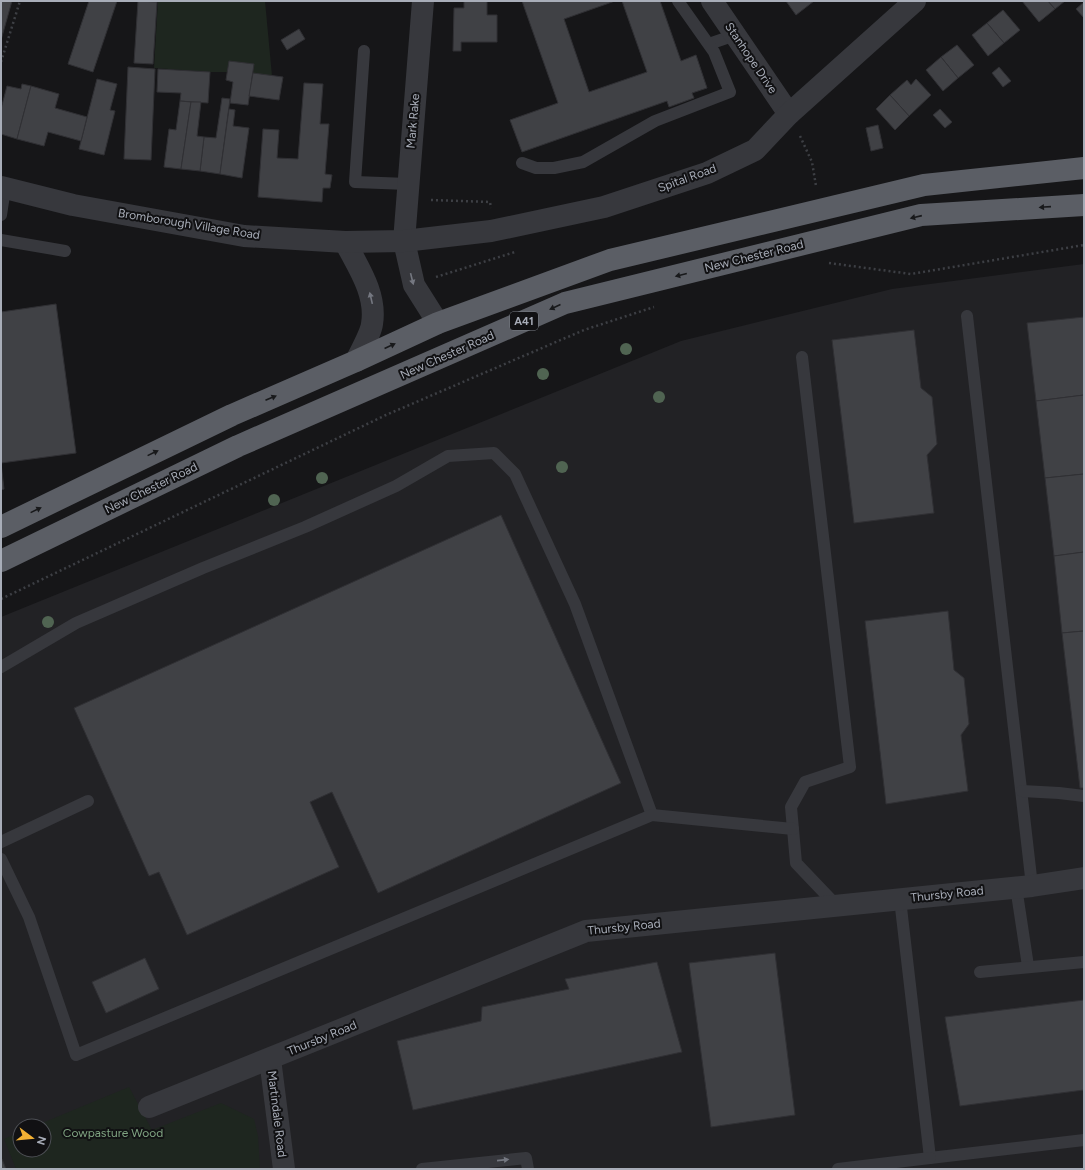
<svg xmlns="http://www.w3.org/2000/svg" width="1085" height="1170" viewBox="0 0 1085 1170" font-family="Figtree,sans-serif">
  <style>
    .built { fill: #222225; fill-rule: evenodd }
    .green { fill: #1e261f }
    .building { fill: #404145; stroke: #303034 }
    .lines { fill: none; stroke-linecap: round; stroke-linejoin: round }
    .path { stroke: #3d3f44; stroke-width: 2.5; stroke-dasharray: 2 3; stroke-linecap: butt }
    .service { stroke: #37383d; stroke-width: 12 }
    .minor { stroke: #37383d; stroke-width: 22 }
    .tertiary { stroke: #37383d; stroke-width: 22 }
    .trunk { stroke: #5b5e65; stroke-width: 22 }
    .tree { fill: #506452 }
    .oneway { fill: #18191b }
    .oneway2 { fill: #757881 }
    .labels { text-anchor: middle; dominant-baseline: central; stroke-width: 4; stroke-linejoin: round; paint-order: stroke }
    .shield { fill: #111113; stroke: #7b7e86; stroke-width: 1 }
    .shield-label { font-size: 11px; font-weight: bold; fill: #a8adb8 }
    .street-label { font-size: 12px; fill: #a8adb8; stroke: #111113 }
    .park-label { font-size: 12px; fill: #7fa381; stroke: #111113 }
  </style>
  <rect width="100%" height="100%" fill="#161618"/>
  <path class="built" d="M1084 264V1169H1V617L681 341 892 289ZM20 1126H44V1150H20Z"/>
  <g class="green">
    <polygon points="158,1 265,1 272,76 253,73 254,64 229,61 227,72 210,72 154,68"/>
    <polygon points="129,1087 152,1130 221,1103 254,1119 258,1136 260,1169 16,1169 4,1139 20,1132 20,1150 44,1150 44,1126 35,1126"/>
  </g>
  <g class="building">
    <polygon points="1,1 12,1 1,40"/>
    <polygon points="89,1 117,1 93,72 68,64"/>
    <polygon points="138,1 157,2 153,64 134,63"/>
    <polygon points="464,1 487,1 487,15 497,15 497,42 461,42 461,51 453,51 454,8 464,8"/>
    <polygon points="522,1 615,1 564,19 589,92 647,72 622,1 660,1 681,61 696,55 707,88 692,93 694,98 669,107 667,101 522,152 510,120 558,103"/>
    <polygon points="786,1 814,1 796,15"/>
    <polygon points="1022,1 1048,1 1055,9 1039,22"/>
    <polygon points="1048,1 1065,1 1055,9"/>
    <polygon points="1084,2 1084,18 1076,9"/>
    <polygon points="1003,10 1020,30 1004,43 987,23"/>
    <polygon points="987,23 1004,43 988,56 972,35"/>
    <polygon points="299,29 305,39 287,50 281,40"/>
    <polygon points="957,45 974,65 958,78 941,57"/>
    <polygon points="941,57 958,78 943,91 926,70"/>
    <polygon points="229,61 254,64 248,105 230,103 233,82 226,80"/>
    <polygon points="128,67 155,69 151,160 124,159"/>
    <polygon points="999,67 1011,81 1003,87 992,73"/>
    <polygon points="158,69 210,72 208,103 180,101 181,93 157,92"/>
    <polygon points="253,73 283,77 279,100 249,96"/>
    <polygon points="97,79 117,84 110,110 115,111 104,155 79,149"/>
    <polygon points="916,79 931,95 909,116 890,95 907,80 911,85"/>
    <polygon points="304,83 323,84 320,124 329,124 325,174 332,175 330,188 323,188 322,202 258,197 263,129 279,130 277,158 298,159"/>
    <polygon points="22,84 31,86 17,139 1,134 1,109 7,86 21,89"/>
    <polygon points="31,86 59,94 55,108 87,117 81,141 48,132 44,146 17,139"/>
    <polygon points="890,95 909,116 895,130 876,109"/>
    <polygon points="222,98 230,99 220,174 200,171 204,137 216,138"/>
    <polygon points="180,101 191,102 181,169 164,167 169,129 176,130"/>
    <polygon points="191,102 201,102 197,136 204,137 200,171 181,169"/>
    <polygon points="229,109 235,110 233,126 249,128 242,178 220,174"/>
    <polygon points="940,109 952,122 945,128 933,115"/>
    <polygon points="878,125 883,148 871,151 866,128"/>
    <polygon points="56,304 76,453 1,463 4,489 1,490 1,312"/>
    <polygon points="1084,317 1084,395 1036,401 1027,323"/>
    <polygon points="914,330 921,388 932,397 937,444 927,455 934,513 854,523 832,340"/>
    <polygon points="1084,395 1084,474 1045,478 1036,401"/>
    <polygon points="1084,474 1084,552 1054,556 1045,478"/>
    <polygon points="501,515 621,783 378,893 332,792 310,802 339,867 187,935 159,872 149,876 74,708"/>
    <polygon points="1084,552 1084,631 1062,633 1054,556"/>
    <polygon points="948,611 954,670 964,678 969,724 961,735 968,791 886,804 865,621"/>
    <polygon points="1084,631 1084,788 1080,788 1062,633"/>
    <polygon points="775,953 795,1115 711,1127 689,963"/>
    <polygon points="145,958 159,989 106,1013 92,982"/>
    <polygon points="657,962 682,1052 413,1110 397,1041 481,1021 482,1007 569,989 565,979"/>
    <polygon points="1084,1000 1084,1090 960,1106 945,1017"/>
    <polygon points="1,1159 2,1159 6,1169 1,1169"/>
  </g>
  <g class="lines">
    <g class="path">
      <polyline points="1,62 20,1"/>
      <polyline points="800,136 812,162 816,186"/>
      <polyline points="431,200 490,202 491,208"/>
      <polyline points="829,263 911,274 1084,245"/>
      <polyline points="436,277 515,252"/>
      <polyline points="1,599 386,415 584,330 654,307"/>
    </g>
    <g class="service">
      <polyline points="709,44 735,35"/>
      <polyline points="364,51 355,182 408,184"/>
      <polyline points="522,163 536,168 554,168 583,162 655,121 730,92 714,52 678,1"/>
      <polyline points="1,215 5,188"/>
      <polyline points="1,240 65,251"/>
      <polyline points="967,316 1032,886"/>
      <polyline points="802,357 850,767 805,782 791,807 796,863 836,905"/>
      <polyline points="1,667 76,623 203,568 305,527 396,486 448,456 494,453 515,474 575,604 652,815"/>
      <polyline points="1022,791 1059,793 1084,796"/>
      <polyline points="1,842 88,801"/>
      <polyline points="1,859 29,917 76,1055 652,815 793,829"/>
      <polyline points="1016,887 1028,966"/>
      <polyline points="900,899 930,1158 1084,1140"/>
      <polyline points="980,972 1084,962"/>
      <polyline points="422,1169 526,1158 528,1169"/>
      <polyline points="838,1169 930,1158"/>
    </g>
    <g class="minor">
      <polyline points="423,1 404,241 414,285 438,323"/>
      <polyline points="712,1 789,114"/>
      <path d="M345 242C358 267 377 294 372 324 371 333 361 351 356 361"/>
      <polyline points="270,1059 284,1169"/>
      <polyline points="149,1107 586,931 1032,886 1084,878"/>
    </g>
    <polyline class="tertiary" points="1,187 73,205 244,236 345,242 404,241 491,231 604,207 707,173 755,150 789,114 915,1"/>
    <g class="trunk">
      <polyline points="1,527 232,415 356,361 438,323 610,260 924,185 1084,168"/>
      <polyline points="1,561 238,446 565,303 921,215 1084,205"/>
    </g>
  </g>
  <g class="tree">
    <circle cx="626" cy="349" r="6"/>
    <circle cx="543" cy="374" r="6"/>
    <circle cx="659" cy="397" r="6"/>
    <circle cx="562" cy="467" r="6"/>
    <circle cx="322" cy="478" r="6"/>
    <circle cx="274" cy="500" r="6"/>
    <circle cx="48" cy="622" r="6"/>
  </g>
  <defs><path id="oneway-solid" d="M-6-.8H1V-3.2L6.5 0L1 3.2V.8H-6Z"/></defs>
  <g class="oneway">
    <use href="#oneway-solid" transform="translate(1045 207) rotate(176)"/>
    <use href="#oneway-solid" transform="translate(916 217) rotate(167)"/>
    <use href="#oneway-solid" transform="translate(681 275) rotate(166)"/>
    <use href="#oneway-solid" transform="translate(555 307) rotate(156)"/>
    <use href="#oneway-solid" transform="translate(390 346) rotate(-25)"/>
    <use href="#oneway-solid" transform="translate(271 398) rotate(-23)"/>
    <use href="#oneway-solid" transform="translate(153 453) rotate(-26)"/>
    <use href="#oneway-solid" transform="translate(36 510) rotate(-26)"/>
  </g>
  <g class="oneway2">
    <use href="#oneway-solid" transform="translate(412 279) rotate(76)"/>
    <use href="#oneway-solid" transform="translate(371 298) rotate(-103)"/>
    <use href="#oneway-solid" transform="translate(503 1160) rotate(-6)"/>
  </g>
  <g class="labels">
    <rect class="shield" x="510" y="312" width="28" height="18" rx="3"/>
    <g class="shield-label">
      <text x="524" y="321">A41</text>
    </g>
    <g class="street-label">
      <text transform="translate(751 58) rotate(56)">Stanhope Drive</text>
      <text transform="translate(413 121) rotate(-85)">Mark Rake</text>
      <text transform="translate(687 178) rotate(-20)">Spital Road</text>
      <text transform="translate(189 224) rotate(9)">Bromborough Village Road</text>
      <text transform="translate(754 256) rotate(-14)">New Chester Road</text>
      <text transform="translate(447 355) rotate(-24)">New Chester Road</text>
      <text transform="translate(151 488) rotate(-26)">New Chester Road</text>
      <text transform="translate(947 894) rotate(-6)">Thursby Road</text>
      <text transform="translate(624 927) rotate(-6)">Thursby Road</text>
      <text transform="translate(322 1038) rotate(-22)">Thursby Road</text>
      <text transform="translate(277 1114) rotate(83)">Martindale Road</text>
    </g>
    <g class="park-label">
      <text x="113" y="1133">Cowpasture Wood</text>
    </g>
  </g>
  <rect width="1085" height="1170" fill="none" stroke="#a8adb8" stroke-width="4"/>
  <g transform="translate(32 1138) rotate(106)"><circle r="19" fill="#111113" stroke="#4d4f55"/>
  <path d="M0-3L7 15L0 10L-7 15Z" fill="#f2b134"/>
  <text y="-6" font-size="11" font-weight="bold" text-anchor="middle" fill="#a8adb8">N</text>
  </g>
</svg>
